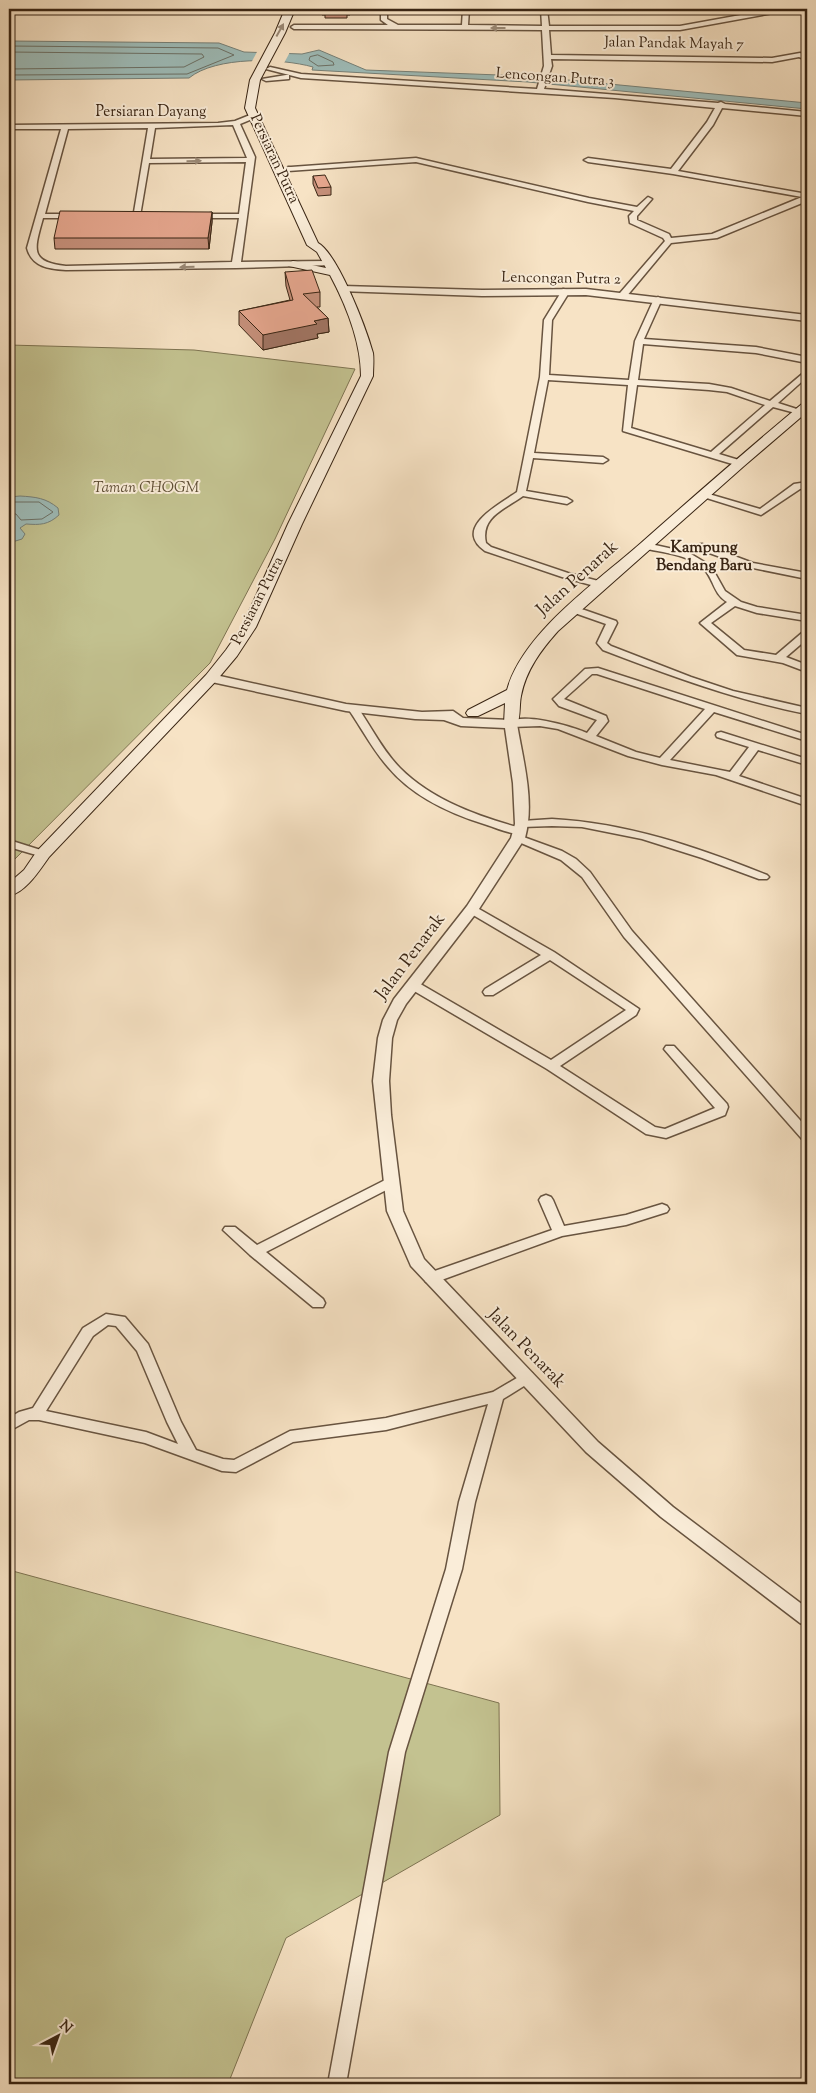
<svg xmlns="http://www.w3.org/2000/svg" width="816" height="2093" viewBox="0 0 816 2093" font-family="'Sorts Mill Goudy',serif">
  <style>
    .green { fill: #c3c290; stroke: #7e7452 }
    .water { fill: #9ebdba; stroke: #768078 }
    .pier { fill: #f7e3c5 }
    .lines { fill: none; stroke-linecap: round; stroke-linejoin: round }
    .shore { stroke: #6c7167; stroke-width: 1 }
    .minor-casing { stroke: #685440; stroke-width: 3 }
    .tertiary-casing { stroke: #685440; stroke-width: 3 }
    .secondary-casing { stroke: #392514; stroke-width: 2 }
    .minor { fill: #faedd9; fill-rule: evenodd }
    .tertiary { fill: #faedd9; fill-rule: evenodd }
    .secondary { fill: #faedd9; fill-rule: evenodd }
    .wall { fill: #c6907b; stroke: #392514 }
    .shaded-wall { fill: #a17564; stroke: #392514 }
    .building { fill: #e6a78f; stroke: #392514 }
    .oneway { fill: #9a8976 }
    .labels { text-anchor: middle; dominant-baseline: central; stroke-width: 4; stroke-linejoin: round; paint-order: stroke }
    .far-street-label { font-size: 15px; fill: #392514; stroke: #faedd9 }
    .far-park-label { font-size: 15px; font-style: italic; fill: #5c4c33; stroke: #faedd9 }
    .far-neighbourhood-label { font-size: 16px; font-weight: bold; fill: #392514; stroke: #faedd9 }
    .street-label { font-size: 18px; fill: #392514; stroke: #faedd9 }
  </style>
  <rect width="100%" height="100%" fill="#f7e3c5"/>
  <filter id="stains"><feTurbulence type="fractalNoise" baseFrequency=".004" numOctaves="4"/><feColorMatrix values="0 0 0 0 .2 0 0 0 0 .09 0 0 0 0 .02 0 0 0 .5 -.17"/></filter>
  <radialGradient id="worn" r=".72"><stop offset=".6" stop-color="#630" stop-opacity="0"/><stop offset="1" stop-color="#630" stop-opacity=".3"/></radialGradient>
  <g class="green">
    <polygon points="9,345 194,350 355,369 275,539 210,663 9,865"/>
    <polygon points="9,1570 499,1703 500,1815 286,1938 228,2084 9,2084"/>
  </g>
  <g class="water">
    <path d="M9 41 219 43 244 52 302 54 319 50 366 70 526 76 807 103V109L528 82 312 70 313 67C281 58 216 56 189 78L9 80Z"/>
    <path d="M20 496C36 497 46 498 58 508L59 515C48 525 40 525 26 524L20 528 25 534 22 539 9 543V527L14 519 9 517V497Z"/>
  </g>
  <polygon class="pier" points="258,50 290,52 283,65 251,63"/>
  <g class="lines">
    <g class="shore">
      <polyline points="9,46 218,48 234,55 187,74 9,75"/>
      <polyline points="9,52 202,54 204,57 184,67 9,69"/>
      <polygon points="318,55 333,62 334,65 318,66 309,60 310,57"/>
      <polyline points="9,502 39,502 53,512 42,519 21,520 16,514 9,513"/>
    </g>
    <g class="minor-casing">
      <g id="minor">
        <polygon points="381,9 387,9 387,19 398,25 462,25 463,9 469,9 468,25 542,26 541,9 547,9 549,26 680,26 774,9 787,9 784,11 680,30 549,30 551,55 772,58 800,53 807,56 807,60 799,57 772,62 551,59 552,66 544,89 718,103 721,102 725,104 807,112 807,116 722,108 713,125 678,171 807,194 807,201 717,238 671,243 626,297 620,297 620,293 665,241 663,238 630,223 629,216 634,211 588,202 416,162 288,171 288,167 291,167 416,158 589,198 637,207 648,197 652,199 637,216 637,220 669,234 671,238 712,234 802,197 673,174 588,162 584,160 588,158 671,169 707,122 715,108 615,98 301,78 266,69 270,67 301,74 537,89 544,66 542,30 294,29 291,27 294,25 388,25 381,20"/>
        <polygon points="286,75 289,75 289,79 266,81 262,79"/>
        <path d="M250 115 257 117 240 124 255 157 241 262 329 261 333 263 332 265 236 268 66 270C49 269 32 267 27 248L61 129H9V125L218 123 235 121ZM233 125 247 158 150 159 155 128ZM148 128 133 218 140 216 149 163 246 162 239 214H196L192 216 196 218H239L232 262 66 266C28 262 35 248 43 218H76L80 216 76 214H45L68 129Z"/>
        <path d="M563 289 570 291 552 320 549 375 629 380 635 341 654 299 658 297 662 299 644 339 756 347 807 357V363L756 353 643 344 638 380 709 384 731 388 770 401 807 370V377L778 403 803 411V415L773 407 719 454 742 461V465L739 466 623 431 628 385 548 380 534 453 603 457 608 460 603 463 533 458 526 491 567 498 572 501 567 504 523 496C505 509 480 517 486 543L491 547 568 573 606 583V587L602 588 562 577 485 551C452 528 500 504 517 492L540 377 544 320ZM637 385 709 390 727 392 765 405 711 452 631 428Z"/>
        <polygon points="807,482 807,488 800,489 761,515 697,495 702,492 760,509 794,484"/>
        <path d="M646 543 682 551 689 546 702 544 753 563 807 573V579L748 567 701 550 691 554 711 566 725 591 741 602 757 607 807 615V621L757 613 735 606 711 623 744 650 776 655 803 632 807 631V639L786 657 807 665V672L783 663 737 655 700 623 727 602C714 594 714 581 705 570 689 554 663 553 643 548L641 546Z"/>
        <path d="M573 606 616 621 617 623 607 643 611 646 691 677 733 691 807 708V714C736 700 671 676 603 650L597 643 606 624 569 611 568 609Z"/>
        <path d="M598 668 807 735V741L714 712 670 760 730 772 749 747 717 737 716 735 717 733 721 732 807 759V765L758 750 739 776 807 799V806L716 775 662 765 628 756 558 729 540 726 511 727 506 724C520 711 570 726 587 733L597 720 559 706 553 699 585 669ZM592 674H597L705 709 660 758 636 752 596 736 608 721 606 716 564 699Z"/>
        <path d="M354 707 358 708C372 728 383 751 400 768 433 801 480 817 524 829L526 831 524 833C513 836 497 828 487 825 451 814 413 797 388 767 373 750 362 729 349 710Z"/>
        <path d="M552 819C627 823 697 847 767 875L769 877 767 879H759L702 858 642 839 582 827 552 826 522 827 516 824 522 821Z"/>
        <polygon points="518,835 562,851 576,859 590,872 632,931 807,1128 807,1140 802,1139 780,1114 624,937 582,877 561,860 514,840 512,838 514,836"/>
        <polygon points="9,840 47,852 49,854 43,857 9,847"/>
        <polygon points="472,905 554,952 639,1009 636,1015 560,1066 655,1127 665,1129 715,1108 664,1049 666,1046 674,1046 727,1104 728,1107 725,1115 666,1138 646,1134 547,1069 409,988 407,985 409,982 417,982 551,1060 626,1010 550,960 493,995 485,995 483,992 485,989 541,955 468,912 466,909 468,906"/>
        <polygon points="391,1177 396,1179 398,1182 396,1185 266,1252 323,1299 325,1303 323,1307 313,1307 250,1255 223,1230 225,1227 235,1227 257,1245"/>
        <polygon points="546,1195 551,1197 553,1200 564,1226 626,1215 662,1204 667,1206 669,1209 667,1212 626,1225 562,1236 436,1282 426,1282 424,1278 426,1274 552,1230 539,1200 541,1197"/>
        <path d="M106 1314 125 1317 148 1344 181 1422 196 1450 223 1459 234 1460 290 1431 386 1418 493 1392 527 1372 532 1373 534 1377 532 1381 503 1399 475 1502 462 1569 405 1752 346 2084H328L389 1752 446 1569 459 1502 488 1404 386 1430 293 1442 236 1472 222 1471 145 1443 39 1420H29L9 1431V1418L19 1412 33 1408 83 1328ZM108 1325 116 1326 137 1351 167 1422 178 1444 146 1432 46 1411 93 1336Z"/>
      </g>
    </g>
    <g class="tertiary-casing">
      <g id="tertiary">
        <polygon points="343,286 482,290 586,289 807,315 807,321 586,295 482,296 339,291 338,289"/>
        <path d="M211 674 346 704 422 712 453 711 463 718 511 720 517 724C523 760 535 802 525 838L477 912 406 1004 397 1020 392 1038 389 1081 391 1115 403 1211 424 1259 598 1442 673 1507 807 1608V1626L800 1623 661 1517 586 1452 411 1266 387 1211 373 1081 378 1038 383 1020 394 999 467 906 511 838 515 824 513 783 505 728 461 726 444 720 415 719 346 711 207 681 205 678Z"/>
      </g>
    </g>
    <g class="secondary-casing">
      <g id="secondary">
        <path d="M285 9H295L285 33 260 80 255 108 318 243C338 254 366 328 373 353 374 360 373 369 373 376L302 524 256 627 237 656 216 681 49 857C39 871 26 892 9 896V883L24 870 37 851 206 675 226 650 242 627 288 524 361 376C361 342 346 305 330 275L289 266 287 264 293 261 326 268 317 252 307 245 245 108 250 80 275 33Z"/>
        <polygon points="799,9 807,9 807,13 801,11"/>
        <path d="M807 402V412L744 466 558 631C541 650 526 670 521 696 519 705 521 719 516 727L511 728 504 724 505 703 478 716H468L466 713 468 710 507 690C523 632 597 582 641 543 694 496 748 449 803 403Z"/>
      </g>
    </g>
    <use href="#minor" class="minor"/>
    <use href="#tertiary" class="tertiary"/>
    <use href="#secondary" class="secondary"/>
  </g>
  <g class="wall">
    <polygon points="322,9 350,9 350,15 347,15 347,18 325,18 325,15 322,15"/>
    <polygon points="313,176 331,187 331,195 318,196 313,184"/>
    <polygon points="212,212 212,222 209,249 55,249 54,238"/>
    <polygon points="285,272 320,292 320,307 317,307 328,318 329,332 317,334 318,338 263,350 239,325 239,311 290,300 286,286"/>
  </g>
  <g class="shaded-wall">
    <polygon points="212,212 212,222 209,249 208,238"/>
    <polygon points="328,318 329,332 317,334 318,338 263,350 263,335 314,321"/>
  </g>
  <g class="building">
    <polygon points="325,175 331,187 318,188 313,176"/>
    <polygon points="60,211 212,212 208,238 54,238"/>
    <polygon points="312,270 320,292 303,294 328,318 314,321 317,324 263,335 239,311 293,300 285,272"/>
  </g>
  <defs><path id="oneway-solid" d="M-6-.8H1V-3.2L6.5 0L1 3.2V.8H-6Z" transform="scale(1.25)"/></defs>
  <g class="oneway">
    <use href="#oneway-solid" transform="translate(498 28) rotate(-180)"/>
    <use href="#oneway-solid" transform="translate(280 30) rotate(-61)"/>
    <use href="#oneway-solid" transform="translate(194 161) rotate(-1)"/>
    <use href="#oneway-solid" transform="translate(187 267) rotate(179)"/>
  </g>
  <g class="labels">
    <g class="far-street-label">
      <text transform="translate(674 44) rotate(1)">Jalan Pandak Mayah 7</text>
      <text transform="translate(555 78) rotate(4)">Lencongan Putra 3</text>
      <text x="151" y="112">Persiaran Dayang</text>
      <text transform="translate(274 159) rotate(65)">Persiaran Putra</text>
      <text transform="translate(561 279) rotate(1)">Lencongan Putra 2</text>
      <text transform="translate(258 601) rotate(-63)">Persiaran Putra</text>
    </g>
    <g class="far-park-label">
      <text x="146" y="488">Taman CHOGM</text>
    </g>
    <g class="far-neighbourhood-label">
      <text x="704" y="548">Kampung<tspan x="704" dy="18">Bendang Baru</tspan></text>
    </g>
    <g class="street-label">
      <text transform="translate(578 579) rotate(-42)">Jalan Penarak</text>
      <text transform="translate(411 957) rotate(-53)">Jalan Penarak</text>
      <text transform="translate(526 1349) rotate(46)">Jalan Penarak</text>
    </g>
  </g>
  <rect width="816" height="2093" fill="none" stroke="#f7e3c5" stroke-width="30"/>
  <rect x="10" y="10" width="796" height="2073" fill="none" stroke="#392514" stroke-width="2.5"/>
  <rect x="15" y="15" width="786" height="2063" fill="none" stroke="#392514"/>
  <g transform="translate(58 2036) rotate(41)" stroke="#faedd9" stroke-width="4" paint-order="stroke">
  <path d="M0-4L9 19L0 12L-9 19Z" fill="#392514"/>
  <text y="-8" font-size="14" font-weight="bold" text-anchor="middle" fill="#392514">N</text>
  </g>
  <rect width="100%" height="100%" filter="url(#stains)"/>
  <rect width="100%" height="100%" fill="url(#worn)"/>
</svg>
